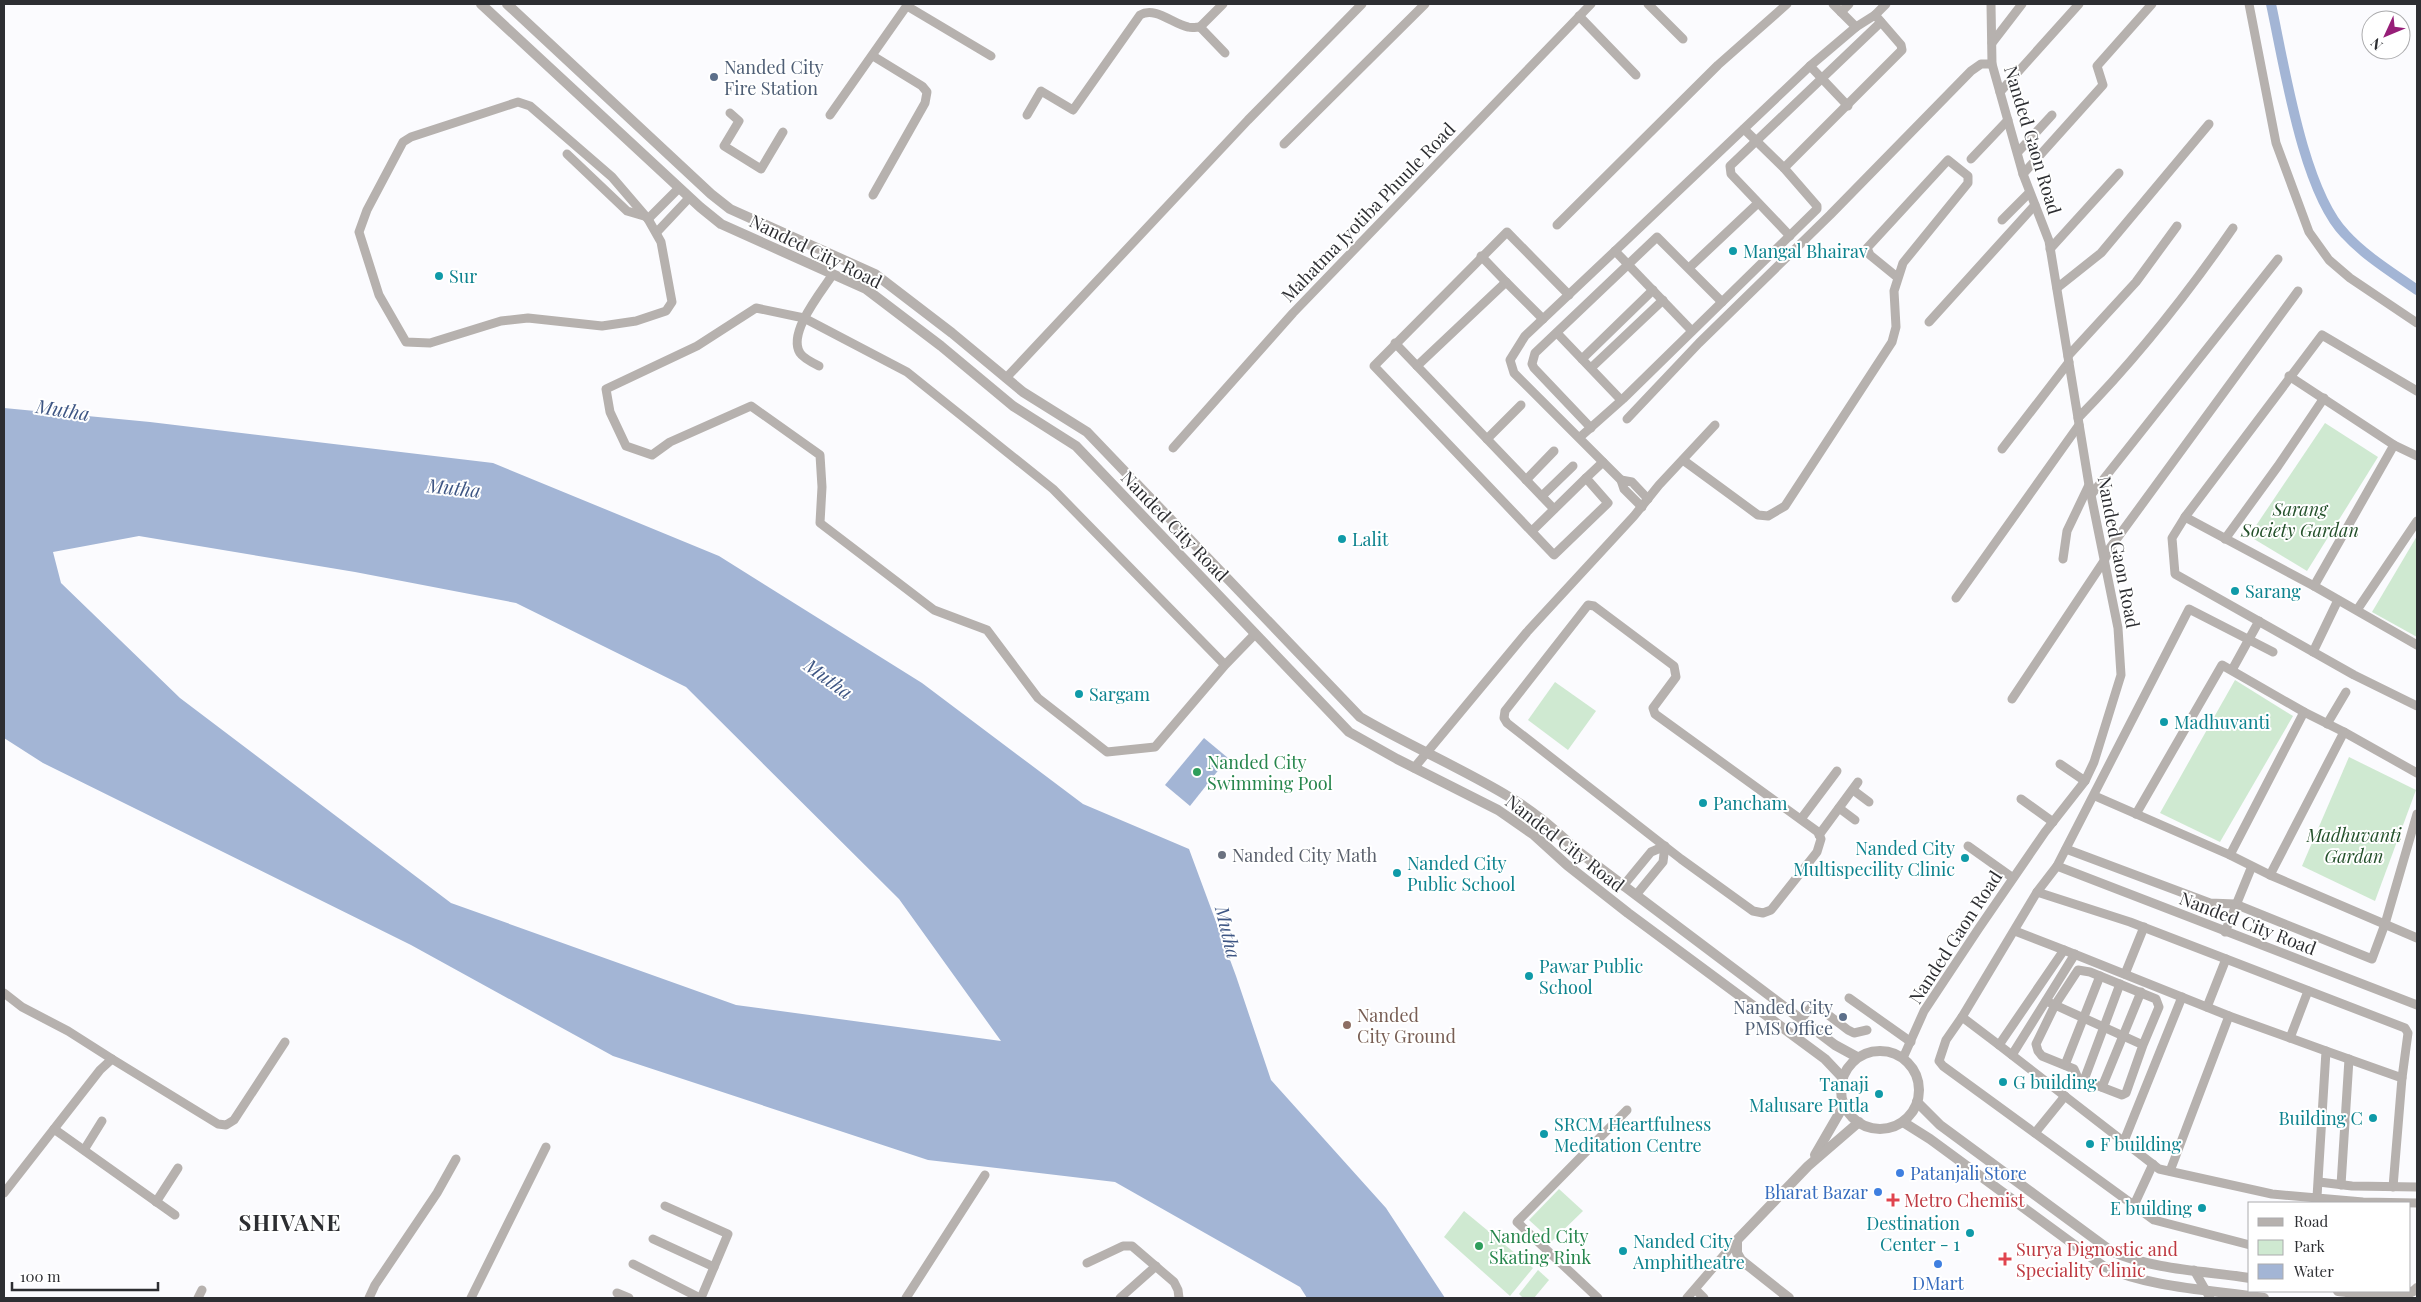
<svg xmlns="http://www.w3.org/2000/svg" width="2421" height="1302" viewBox="0 0 2421 1302" font-family="'Playfair Display',serif">
  <style>
    .green { fill: #cfe9d1 }
    .water { fill: #a3b5d5; fill-rule: evenodd }
    .lines { fill: none; stroke-linecap: round; stroke-linejoin: round }
    .canal { stroke: #a3b5d5; stroke-width: 10 }
    .minor { stroke: #b6b1ae; stroke-width: 9 }
    .tertiary { stroke: #b6b1ae; stroke-width: 10 }
    .service-dot { fill: #5c6f8a; stroke: #fff; stroke-width: 2 }
    .culture-dot { fill: #0f9aa8; stroke: #fff; stroke-width: 2 }
    .leisure-dot { fill: #2e9e5b; stroke: #fff; stroke-width: 2 }
    .worship-dot { fill: #6b7280; stroke: #fff; stroke-width: 2 }
    .education-dot { fill: #8d6e63; stroke: #fff; stroke-width: 2 }
    .shop-dot { fill: #3f7fe0; stroke: #fff; stroke-width: 2 }
    .health-dot { fill: #e0444e; stroke: #fff; stroke-width: 2 }
    .labels { text-anchor: middle; dominant-baseline: central; stroke-width: 4; stroke-linejoin: round; paint-order: stroke }
    .service-label { font-size: 18px; fill: #4e5e75; stroke: #fff; text-anchor: start }
    .street-label { font-size: 18px; fill: #2d2e32; stroke: #fff }
    .culture-label { font-size: 18px; fill: #0d838f; stroke: #fff; text-anchor: start }
    .park-label { font-size: 18px; font-style: italic; fill: #23502a; stroke: #fff }
    .leisure-label { font-size: 18px; fill: #27864d; stroke: #fff; text-anchor: start }
    .worship-label { font-size: 18px; fill: #5b616d; stroke: #fff; text-anchor: start }
    .education-label { font-size: 18px; fill: #785e54; stroke: #fff; text-anchor: start }
    .shop-label { font-size: 18px; fill: #366cbe; stroke: #fff; text-anchor: start }
    .health-label { font-size: 18px; fill: #be3a42; stroke: #fff; text-anchor: start }
    .water-label { font-size: 19px; font-style: italic; fill: #3d5583; stroke: #fff }
    .district-label { font-size: 22px; font-weight: bold; letter-spacing: 1px; fill: #2d2e32; stroke: #fff }
  </style>
  <rect width="100%" height="100%" fill="#fbfbfe"/>
  <g class="green">
    <polygon points="2325,423 2378,457 2307,571 2249,536"/>
    <polygon points="2417,536 2417,637 2372,612"/>
    <polygon points="2235,680 2293,716 2220,842 2160,813"/>
    <polygon points="1555,682 1596,711 1568,750 1528,720"/>
    <polygon points="2349,757 2416,790 2375,901 2302,866"/>
    <polygon points="1559,1189 1583,1211 1552,1241 1529,1220"/>
    <polygon points="1464,1211 1533,1268 1510,1296 1444,1237"/>
    <polygon points="1538,1270 1549,1280 1534,1298 1523,1298 1519,1294"/>
  </g>
  <g class="water">
    <path d="M4 408 150 422 493 463 719 556 922 683 1083 804 1189 849 1236 976 1271 1080 1386 1208 1445 1298H1307L1300 1287 1115 1182 928 1160 613 1056 411 945 43 763 4 738ZM139 536 355 572 516 603 686 687 899 899 1001 1041 736 1005 451 903 180 698 61 583 53 552Z"/>
    <polygon points="1204,738 1228,758 1190,806 1165,785"/>
  </g>
  <g class="lines">
    <path class="canal" d="M2271 4C2284 64 2303 191 2345 234 2365 256 2393 273 2417 290"/>
    <g class="minor">
      <polyline points="1223,4 1200,27 1225,53"/>
      <polyline points="1648,4 1683,39"/>
      <polyline points="1833,4 1856,27"/>
      <polyline points="2249,4 2276,143 2309,232 2329,260 2350,278 2417,323"/>
      <polyline points="907,6 991,56"/>
      <polyline points="1841,12 1849,4"/>
      <polyline points="1875,15 1886,4"/>
      <polyline points="1579,16 1636,75"/>
      <polyline points="1992,43 2022,4"/>
      <polyline points="1810,66 1848,106"/>
      <polyline points="2000,92 2079,4"/>
      <polygon points="518,102 530,106 612,177 648,219 661,242 672,302 666,311 636,321 602,326 528,318 501,321 430,343 406,342 379,295 359,232 367,210 403,142 411,137"/>
      <polyline points="730,113 739,121 724,146 761,169 783,132"/>
      <polyline points="830,115 908,4"/>
      <path d="M1027 115 1041 91 1073 110 1140 15C1155 6 1173 24 1188 27 1192 28 1197 27 1200 27"/>
      <polyline points="1744,129 1784,168"/>
      <polyline points="1284,144 1425,4"/>
      <polyline points="2018,152 2052,115"/>
      <polyline points="567,154 627,211 644,216"/>
      <polyline points="1971,159 2008,120"/>
      <polyline points="2023,174 2103,85 2097,66 2152,4"/>
      <polyline points="873,195 925,103 927,92 922,86 873,56"/>
      <polyline points="648,219 679,188"/>
      <polyline points="2002,220 2029,193"/>
      <polyline points="1557,225 1718,65 1787,4"/>
      <polyline points="657,232 689,198"/>
      <polyline points="1790,236 1731,174 1730,166 1881,22"/>
      <polyline points="2050,249 2119,173"/>
      <polyline points="1615,251 1692,331"/>
      <polyline points="1481,256 1506,282"/>
      <polyline points="1689,268 1757,204"/>
      <polyline points="2057,288 2101,253 2209,124"/>
      <polyline points="1569,295 1507,232 1374,366 1554,555 1608,503 1586,478 1603,462"/>
      <polyline points="1543,319 1506,282 1417,366 1554,509"/>
      <polyline points="1929,322 2035,205"/>
      <polyline points="1557,333 1621,400"/>
      <polyline points="1395,343 1417,366"/>
      <polyline points="2068,356 2136,282 2177,226"/>
      <polyline points="1582,359 1653,290"/>
      <path d="M819 366C813 363 803 358 800 353 787 333 822 291 833 274"/>
      <polyline points="1591,368 1663,300"/>
      <polyline points="2289,376 2394,445 2417,456"/>
      <polyline points="1006,378 1248,120 1362,4"/>
      <path d="M2078 418C2136 359 2186 296 2233 228"/>
      <polyline points="1627,419 1699,343 1830,215 1971,71 1981,64 1992,64"/>
      <polyline points="1591,428 1534,368 1532,364 1535,353 1657,237 1722,302"/>
      <polyline points="1579,438 1623,399 1817,209 1817,206 1784,168 1902,50 1901,45 1875,15 1856,27 1810,66 1615,251 1525,336 1510,360 1514,373 1621,480"/>
      <polyline points="1487,439 1521,405"/>
      <polyline points="1173,448 1293,313 1591,4"/>
      <polyline points="2002,449 2069,362"/>
      <polyline points="1683,460 1758,515 1768,516 1785,506 1892,342 1896,327 1894,291 1903,263 1968,183 1968,176 1948,160 1867,248 1870,255 1897,277"/>
      <polyline points="1526,480 1554,451"/>
      <polyline points="2091,495 2278,259"/>
      <polyline points="1542,496 1573,466"/>
      <polyline points="1642,507 1624,489 1621,480 1632,482 1648,499"/>
      <polyline points="2185,517 2322,335 2417,391"/>
      <polyline points="1532,531 1586,478"/>
      <polyline points="2225,539 2278,466 2324,398"/>
      <polyline points="2063,559 2067,531 2089,485"/>
      <polyline points="2314,586 2394,445"/>
      <polyline points="1956,598 2079,425"/>
      <polygon points="1588,605 1594,606 1674,666 1676,677 1653,708 1655,714 1818,832 1821,839 1817,852 1771,910 1763,913 1753,911 1681,859 1507,723 1504,718 1505,711"/>
      <polyline points="2357,610 2417,521"/>
      <polyline points="2417,645 2314,586 2185,517 2172,538 2175,574 2354,675 2417,706"/>
      <polyline points="2313,652 2338,600"/>
      <polyline points="1225,665 1053,489 907,372 804,318 756,308 697,346 606,389 610,412 626,446 652,455 670,442 751,406 820,455 822,487 820,523 934,610 987,630 1038,698 1107,752 1155,747 1225,665 1255,634"/>
      <polyline points="2232,670 2259,621"/>
      <polyline points="2012,699 2104,561 2110,548 2298,291"/>
      <polyline points="2327,724 2346,692"/>
      <polyline points="2344,732 2417,773"/>
      <polyline points="2060,764 2085,781"/>
      <polyline points="1414,768 1527,632 1634,516 1659,485 1715,425"/>
      <polyline points="1853,790 1869,802"/>
      <polyline points="2095,796 2230,855"/>
      <polyline points="2021,799 2053,822"/>
      <polyline points="1839,808 1855,820"/>
      <polyline points="2136,814 2222,665 2304,712"/>
      <polyline points="1801,819 1837,771"/>
      <polyline points="1819,835 1858,782"/>
      <polyline points="1968,846 2013,878"/>
      <polyline points="2066,849 2210,903 2235,904 2372,959 2385,924 2417,814"/>
      <polyline points="2057,866 2417,1005"/>
      <polyline points="2270,875 2417,938"/>
      <polyline points="1623,886 1651,852 1665,846 1663,862 1636,895"/>
      <polyline points="2037,892 2057,866 2189,609 2273,652"/>
      <polyline points="2015,931 2064,950"/>
      <polyline points="2225,932 2252,866 2230,855 2304,712 2344,732 2270,875 2252,866"/>
      <polyline points="2125,974 2144,927"/>
      <polyline points="4,993 22,1007 68,1031 112,1059 100,1070 4,1193"/>
      <polyline points="1849,998 1911,1042"/>
      <polyline points="2046,1001 2055,1005 2143,1045 2126,1093 2122,1095 2078,1078 2074,1069 2042,1056 2038,1051 2036,1044 2055,1005 2078,970 2090,972 2156,999 2159,1007 2143,1045"/>
      <polyline points="2207,1007 2226,959"/>
      <polyline points="1962,1017 2037,892 2130,922 2405,1028 2408,1033 2402,1078"/>
      <polyline points="1801,1019 1814,1004 1848,1030 1854,1033 1867,1030"/>
      <polyline points="2290,1038 2308,991"/>
      <polyline points="1999,1045 1962,1017 1946,1040 1939,1061 1943,1066 2154,1220 2250,1245"/>
      <polyline points="2326,1051 2402,1078 2393,1187"/>
      <polyline points="2012,1055 2075,954"/>
      <polyline points="1903,1058 1924,1011 1979,928 2045,832 2085,781 2094,762 2121,675 2118,628 2089,485 2049,241 2023,174 1992,64 1991,4"/>
      <polyline points="112,1059 218,1124 226,1125 234,1120 285,1042"/>
      <polyline points="2065,1065 2100,976"/>
      <polyline points="2084,1080 2120,984"/>
      <polyline points="2102,1087 2141,992"/>
      <polyline points="54,1129 175,1215"/>
      <polyline points="2035,1133 2065,1096"/>
      <polyline points="2124,1141 2182,997"/>
      <polyline points="84,1150 102,1121"/>
      <polyline points="2170,1171 2229,1016"/>
      <polyline points="2319,1182 2352,1186 2417,1187"/>
      <polyline points="2341,1185 2349,1059"/>
      <polyline points="2317,1197 2326,1051 2229,1016 2064,950 1999,1045 2159,1169 2272,1194 2363,1202 2417,1203"/>
      <polyline points="156,1202 178,1168"/>
      <polyline points="2134,1205 2153,1164"/>
      <polyline points="665,1206 728,1234 701,1298"/>
      <polyline points="653,1239 714,1267"/>
      <polyline points="1087,1263 1123,1246 1132,1246 1174,1282 1178,1290 1179,1298"/>
      <polyline points="633,1264 700,1298"/>
      <polyline points="2194,1270 2210,1298"/>
      <polyline points="1696,1290 1704,1298"/>
      <polyline points="617,1293 629,1298"/>
      <polyline points="198,1298 202,1290"/>
      <polyline points="369,1298 375,1285 437,1193 456,1159"/>
      <polyline points="471,1298 546,1147"/>
      <polyline points="906,1298 985,1175"/>
      <polyline points="1120,1298 1156,1266"/>
      <polyline points="1598,1298 1517,1222 1627,1110"/>
      <polyline points="1687,1298 1737,1240"/>
    </g>
    <g class="tertiary">
      <polyline points="481,4 700,207 721,224 866,289 941,346 1013,406 1076,446 1349,732 1397,759 1498,810 1534,835 1567,865 1628,913 1825,1059 1842,1077"/>
      <path d="M507 4 711 194 730 209 875 274 952 333 1023 392 1087 432 1360 717C1408 745 1459 767 1506 795 1533 810 1556 831 1579 852L1835 1045 1857 1057"/>
      <circle cx="1880" cy="1090" r="39"/>
      <path d="M1917 1102 1940 1125 2111 1251C2153 1270 2204 1271 2250 1278"/>
      <path d="M1903 1122 1930 1139 2103 1266C2149 1288 2213 1290 2264 1298"/>
      <polyline points="1815,1155 1844,1105"/>
      <path d="M2338 1291C2357 1293 2405 1302 2417 1288"/>
      <polyline points="1789,1298 1741,1260 1737,1253 1737,1240 1808,1166 1859,1122"/>
    </g>
  </g>
  <g class="service-dot">
    <circle cx="714" cy="77" r="5"/>
    <circle cx="1843" cy="1017" r="5"/>
  </g>
  <g class="culture-dot">
    <circle cx="1733" cy="251" r="5"/>
    <circle cx="439" cy="276" r="5"/>
    <circle cx="1342" cy="539" r="5"/>
    <circle cx="2235" cy="591" r="5"/>
    <circle cx="1079" cy="694" r="5"/>
    <circle cx="2164" cy="722" r="5"/>
    <circle cx="1703" cy="803" r="5"/>
    <circle cx="1965" cy="858" r="5"/>
    <circle cx="1397" cy="873" r="5"/>
    <circle cx="1529" cy="976" r="5"/>
    <circle cx="2003" cy="1082" r="5"/>
    <circle cx="1879" cy="1094" r="5"/>
    <circle cx="2373" cy="1118" r="5"/>
    <circle cx="1544" cy="1134" r="5"/>
    <circle cx="2090" cy="1144" r="5"/>
    <circle cx="2202" cy="1208" r="5"/>
    <circle cx="1970" cy="1233" r="5"/>
    <circle cx="1623" cy="1251" r="5"/>
  </g>
  <g class="leisure-dot">
    <circle cx="1197" cy="772" r="5"/>
    <circle cx="1479" cy="1246" r="5"/>
  </g>
  <circle class="worship-dot" cx="1222" cy="855" r="5"/>
  <circle class="education-dot" cx="1347" cy="1025" r="5"/>
  <g class="shop-dot">
    <circle cx="1900" cy="1173" r="5"/>
    <circle cx="1878" cy="1192" r="5"/>
    <circle cx="1938" cy="1264" r="5"/>
  </g>
  <g class="health-dot">
    <path d="M1890.5 1192.5h5v5h5v5h-5v5h-5v-5h-5v-5h5z"/>
    <path d="M2002.5 1251.5h5v5h5v5h-5v5h-5v-5h-5v-5h5z"/>
  </g>
  <g class="labels">
    <g class="service-label">
      <text x="724" y="67">Nanded City<tspan x="724" dy="21">Fire Station</tspan></text>
      <text x="1833" y="1007" text-anchor="end">Nanded City<tspan x="1833" dy="21">PMS Office</tspan></text>
    </g>
    <g class="street-label">
      <text transform="translate(2033 140) rotate(73)">Nanded Gaon Road</text>
      <text transform="translate(1368 212) rotate(-46)">Mahatma Jyotiba Phuule Road</text>
      <text transform="translate(816 251) rotate(26)">Nanded City Road</text>
      <text transform="translate(1175 526) rotate(46)">Nanded City Road</text>
      <text transform="translate(2119 552) rotate(79)">Nanded Gaon Road</text>
      <text transform="translate(1565 843) rotate(38)">Nanded City Road</text>
      <text transform="translate(2248 923) rotate(21)">Nanded City Road</text>
      <text transform="translate(1955 937) rotate(-57)">Nanded Gaon Road</text>
    </g>
    <g class="culture-label">
      <text x="1743" y="251">Mangal Bhairav</text>
      <text x="449" y="276">Sur</text>
      <text x="1352" y="539">Lalit</text>
      <text x="2245" y="591">Sarang</text>
      <text x="1089" y="694">Sargam</text>
      <text x="2174" y="722">Madhuvanti</text>
      <text x="1713" y="803">Pancham</text>
      <text x="1955" y="848" text-anchor="end">Nanded City<tspan x="1955" dy="21">Multispecility Clinic</tspan></text>
      <text x="1407" y="863">Nanded City<tspan x="1407" dy="21">Public School</tspan></text>
      <text x="1539" y="966">Pawar Public<tspan x="1539" dy="21">School</tspan></text>
      <text x="2013" y="1082">G building</text>
      <text x="1869" y="1084" text-anchor="end">Tanaji<tspan x="1869" dy="21">Malusare Putla</tspan></text>
      <text x="2363" y="1118" text-anchor="end">Building C</text>
      <text x="1554" y="1124">SRCM Heartfulness<tspan x="1554" dy="21">Meditation Centre</tspan></text>
      <text x="2100" y="1144">F building</text>
      <text x="2192" y="1208" text-anchor="end">E building</text>
      <text x="1960" y="1223" text-anchor="end">Destination<tspan x="1960" dy="21">Center - 1</tspan></text>
      <text x="1633" y="1241">Nanded City<tspan x="1633" dy="21">Amphitheatre</tspan></text>
    </g>
    <g class="park-label">
      <text x="2300" y="509">Sarang<tspan x="2300" dy="21">Society Gardan</tspan></text>
      <text x="2354" y="835">Madhuvanti<tspan x="2354" dy="21">Gardan</tspan></text>
    </g>
    <g class="leisure-label">
      <text x="1207" y="762">Nanded City<tspan x="1207" dy="21">Swimming Pool</tspan></text>
      <text x="1489" y="1236">Nanded City<tspan x="1489" dy="21">Skating Rink</tspan></text>
    </g>
    <g class="worship-label">
      <text x="1232" y="855">Nanded City Math</text>
    </g>
    <g class="education-label">
      <text x="1357" y="1015">Nanded<tspan x="1357" dy="21">City Ground</tspan></text>
    </g>
    <g class="shop-label">
      <text x="1910" y="1173">Patanjali Store</text>
      <text x="1868" y="1192" text-anchor="end">Bharat Bazar</text>
      <text x="1938" y="1283" text-anchor="middle">DMart</text>
    </g>
    <g class="health-label">
      <text x="1904" y="1200">Metro Chemist</text>
      <text x="2016" y="1249">Surya Dignostic and<tspan x="2016" dy="21">Speciality Clinic</tspan></text>
    </g>
    <g class="water-label">
      <text transform="translate(63 409) rotate(9)">Mutha</text>
      <text transform="translate(454 487) rotate(6)">Mutha</text>
      <text transform="translate(829 678) rotate(36)">Mutha</text>
      <text transform="translate(1229 932) rotate(76)">Mutha</text>
    </g>
    <g class="district-label">
      <text x="290" y="1222">SHIVANE</text>
    </g>
  </g>
  <rect width="2421" height="1302" fill="none" stroke="#2d2e32" stroke-width="10"/>
  <rect x="2248" y="1202" width="162" height="90" fill="#ffffff" stroke="#ababad"/>
  <rect x="2258" y="1218" width="25" height="8" fill="#b6b1ae" stroke="#ababad"/>
  <text x="2294" y="1227" font-size="15" fill="#2d2e32">Road</text>
  <rect x="2258" y="1240" width="25" height="15" fill="#cfe9d1" stroke="#ababad"/>
  <text x="2294" y="1252" font-size="15" fill="#2d2e32">Park</text>
  <rect x="2258" y="1264" width="25" height="15" fill="#a3b5d5" stroke="#ababad"/>
  <text x="2294" y="1277" font-size="15" fill="#2d2e32">Water</text>
  <g transform="translate(2386 35) rotate(226)"><circle r="24" fill="#ffffff" stroke="#ababad"/>
  <path d="M0-4L9 19L0 12L-9 19Z" fill="#971e78"/>
  <text y="-8" font-size="14" font-weight="bold" text-anchor="middle" fill="#2d2e32">N</text>
  </g>
  <path d="M12 1282v8h146v-8" fill="none" stroke="#2d2e32" stroke-width="2.5"/>
  <text x="20" y="1282" font-size="15" fill="#2d2e32" stroke="#ffffff" stroke-width="4" paint-order="stroke">100 m</text>
</svg>
